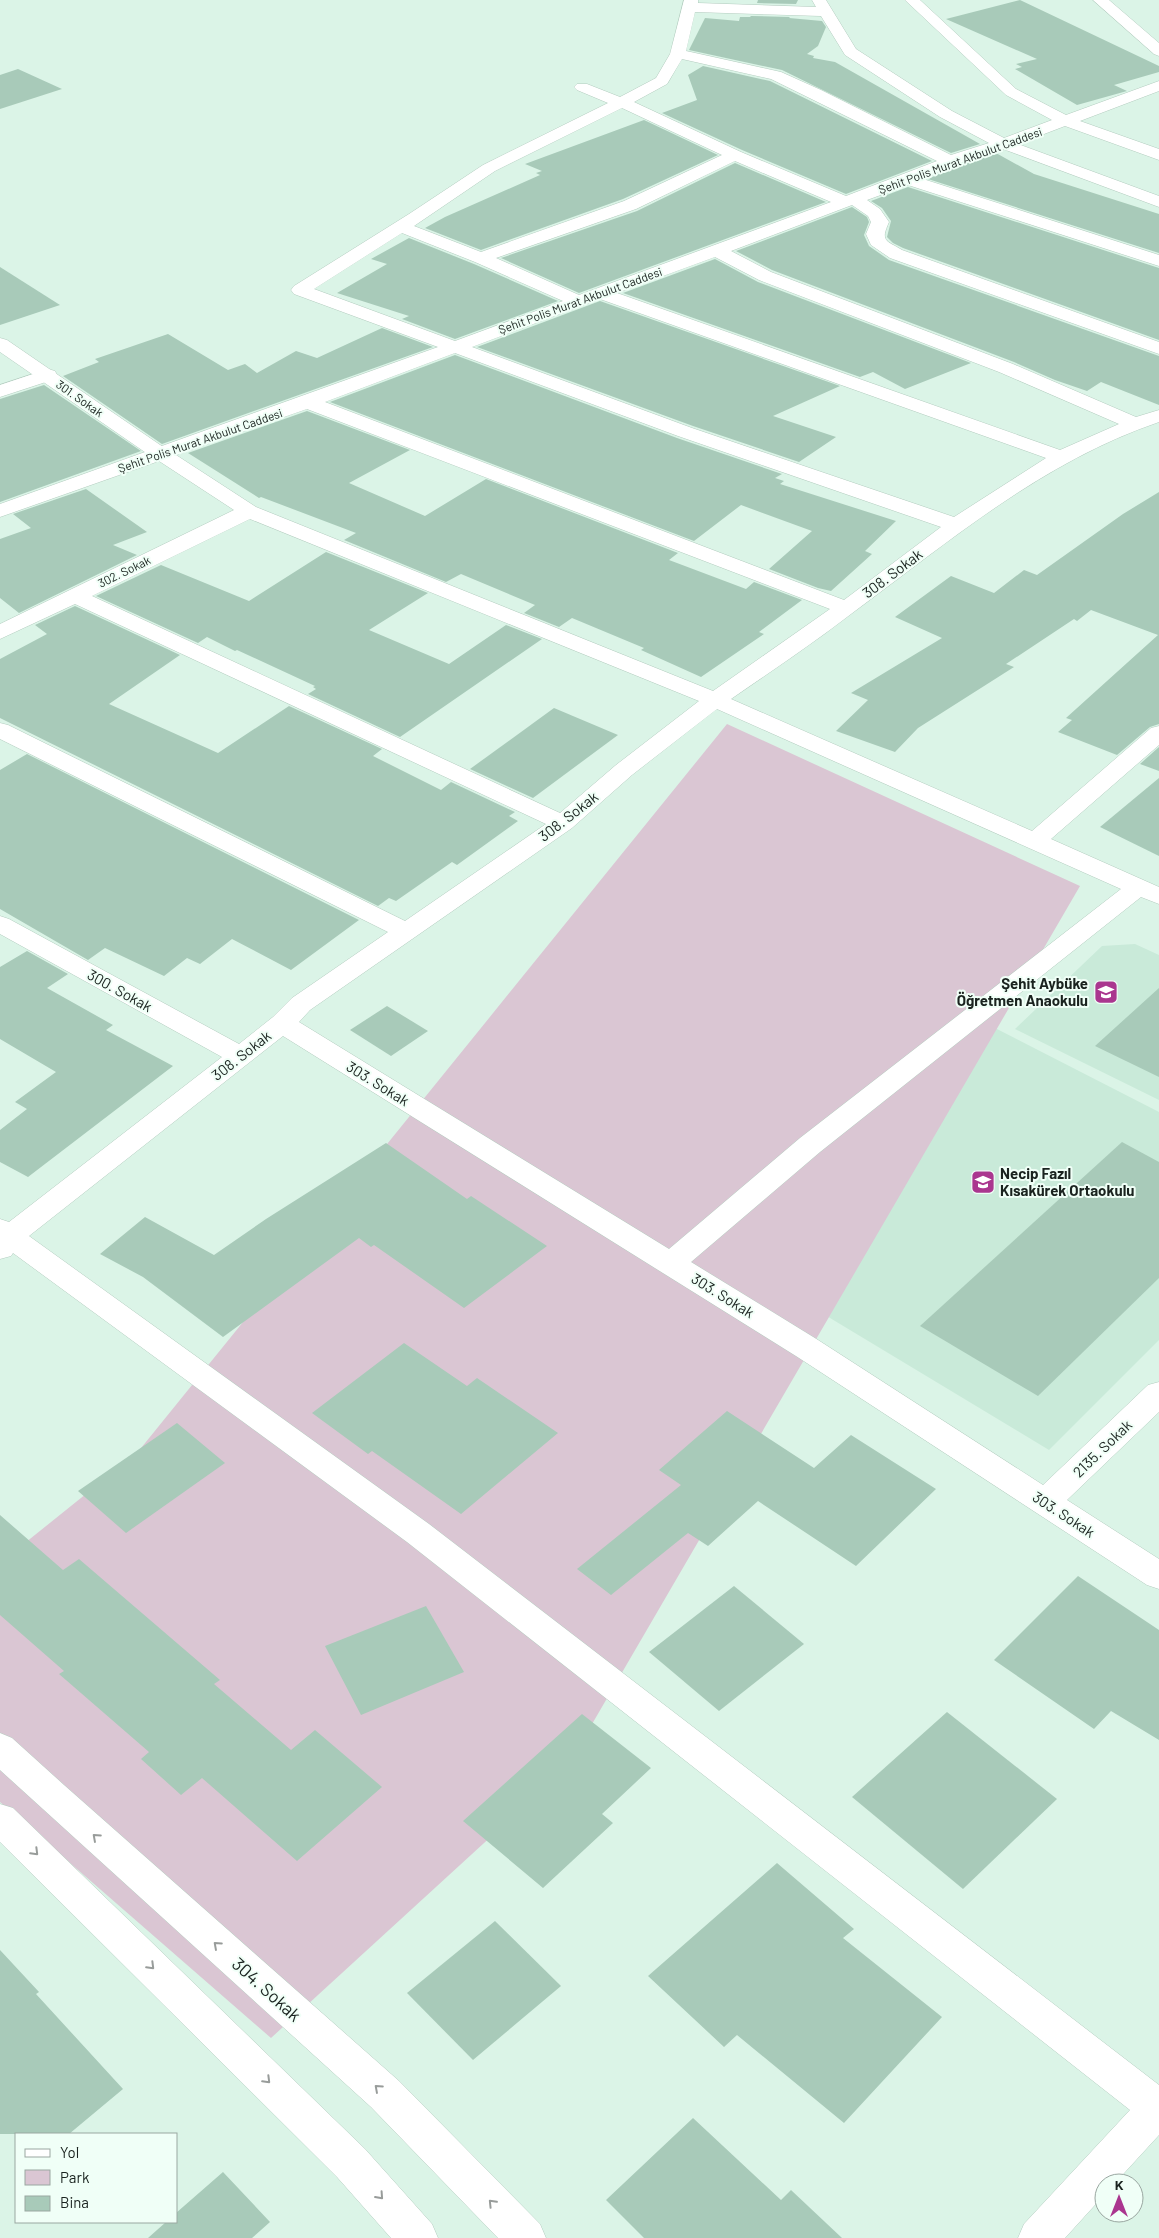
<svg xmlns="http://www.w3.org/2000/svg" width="1159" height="2238" viewBox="0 0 1159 2238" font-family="Barlow,sans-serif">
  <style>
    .built { fill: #c9ead9 }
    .green { fill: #dac6d3 }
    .building { fill: #a8cab9 }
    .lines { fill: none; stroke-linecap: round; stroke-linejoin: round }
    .street-casing { stroke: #b3ccbf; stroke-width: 1 }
    .secondary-casing { stroke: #b3ccbf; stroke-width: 1 }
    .street { fill: #fff; fill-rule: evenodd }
    .secondary { fill: #fff; fill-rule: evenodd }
    .oneway { stroke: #989c9a }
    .labels { text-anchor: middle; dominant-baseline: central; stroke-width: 4; stroke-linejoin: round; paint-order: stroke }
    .far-street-label { font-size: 12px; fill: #1a231f; stroke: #f0fff7 }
    .street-label { font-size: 15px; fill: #1a231f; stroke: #f0fff7 }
    .poi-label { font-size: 15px; font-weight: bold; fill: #1a231f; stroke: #f0fff7; text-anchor: end }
    .near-street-label { font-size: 18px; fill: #1a231f; stroke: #f0fff7 }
  </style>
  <rect width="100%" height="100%" fill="#dbf4e7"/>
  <g class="built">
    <polygon points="1135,944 1159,955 1159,1100 1015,1029 1102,946"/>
    <polygon points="995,1028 1159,1112 1159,1340 1049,1450 722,1253"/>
  </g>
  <polygon class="green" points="727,724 1080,886 567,1767 271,2038 0,1802 0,1563 137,1453"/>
  <g class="building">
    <polygon points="758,0 798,0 796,4 757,3"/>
    <polygon points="1020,0 1159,66 1159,72 1114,85 1127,91 1077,105 1015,69 1022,67 1016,64 1037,59 946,19"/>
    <polygon points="751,16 790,17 789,18 822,21 826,27 818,46 807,54 814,56 813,58 835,62 980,144 951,153 782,70 689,50 705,18 739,21 740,17 750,17"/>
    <polygon points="703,66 770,81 932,161 846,194 742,150 662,113 697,100 688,75"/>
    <polygon points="18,69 62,89 0,109 0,75"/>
    <polygon points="644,120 718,155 623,199 481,250 425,228 445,217 540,175 536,173 542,171 525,164"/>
    <polygon points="996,153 1034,174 1159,214 1159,253 928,179 957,166"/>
    <polygon points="735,163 826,202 579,293 501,258 637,211"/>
    <polygon points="908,187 1159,268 1159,340 903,248 893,243 887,237 891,221 882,208 871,201"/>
    <polygon points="852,207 867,217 869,222 864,235 869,246 889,260 1159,356 1159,405 1101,382 1087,391 1055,380 1014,362 772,270 736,251"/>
    <polygon points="409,238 474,264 558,301 455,339 402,319 409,316 337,293 387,264 371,259"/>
    <polygon points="715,259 758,282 971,363 905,389 873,372 860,377 623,293"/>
    <polygon points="0,267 60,305 0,325"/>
    <polygon points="600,301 840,386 773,416 836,437 799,462 693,426 477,347"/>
    <polygon points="382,328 433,347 162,444 63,376 99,362 95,359 168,334 228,370 245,364 257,373 296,351 317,358"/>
    <polygon points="455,355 677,438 782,474 775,478 784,481 780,484 896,521 865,551 872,554 831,591 818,588 769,569 812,531 741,505 694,541 330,402"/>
    <polygon points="44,385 141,451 0,502 0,399"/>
    <polygon points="307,411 410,450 349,483 425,516 486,479 678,553 669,560 746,589 754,582 802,600 759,632 764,634 701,677 641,650 644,648 572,618 559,627 524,613 535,605 461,574 446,582 344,540 356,533 261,497 259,498 188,453"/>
    <polygon points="86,489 147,532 113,545 137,555 19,613 0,598 0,539 31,528 13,514"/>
    <polygon points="1159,492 1159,724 1150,727 1117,755 1058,732 1072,720 1066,718 1158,635 1091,610 1077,621 1074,619 1006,664 1014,667 918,728 895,752 836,731 868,700 851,693 942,638 895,617 951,576 994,593 1024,570 1037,575 1123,514"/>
    <polygon points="326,552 428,593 369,630 449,664 506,625 542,639 400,737 308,694 316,689 313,687 315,686 237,650 235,651 207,637 198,643 96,596 161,565 249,601"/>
    <polygon points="75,606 180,655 109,704 218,753 289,706 382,749 373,756 441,790 451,782 515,812 509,816 518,821 457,865 452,862 396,901 389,898 378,906 0,718 0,659 47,634 35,625"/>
    <polygon points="554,708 618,735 533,798 470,769"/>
    <polygon points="1159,747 1159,771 1140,764"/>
    <polygon points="27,754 359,920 291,970 232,939 200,964 187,958 164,976 105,948 88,960 0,909 0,770"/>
    <polygon points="1159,778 1159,856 1100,827"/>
    <polygon points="27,951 68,974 47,988 113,1025 106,1030 173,1066 28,1177 0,1162 0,1130 27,1109 15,1102 56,1072 0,1039 0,967"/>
    <polygon points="1159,988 1159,1077 1095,1046"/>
    <polygon points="387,1006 428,1031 391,1056 350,1030"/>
    <polygon points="1122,1142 1159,1162 1159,1278 1038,1396 920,1326"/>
    <polygon points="386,1143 467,1199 471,1196 547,1246 464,1308 374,1245 371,1247 359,1238 223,1337 143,1277 100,1254 145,1217 214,1255 266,1219"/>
    <polygon points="404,1343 467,1386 477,1378 558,1433 461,1514 372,1451 368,1454 312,1413"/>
    <polygon points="727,1411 814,1468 851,1435 936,1489 856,1566 758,1501 708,1546 688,1533 611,1595 577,1569 681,1485 659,1470"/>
    <polygon points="177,1423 225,1463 126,1533 78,1491"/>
    <polygon points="0,1515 63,1570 79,1559 220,1680 214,1684 291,1750 315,1730 382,1787 297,1861 202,1778 181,1795 141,1759 149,1752 59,1674 64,1671 0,1615"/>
    <polygon points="1078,1576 1159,1630 1159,1740 1111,1711 1094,1729 994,1660"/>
    <polygon points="734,1586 804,1644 719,1711 649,1652"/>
    <polygon points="426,1606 464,1672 361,1715 325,1646"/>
    <polygon points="947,1712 1057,1799 963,1889 852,1797"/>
    <polygon points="582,1714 651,1768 602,1814 613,1823 543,1888 463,1821"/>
    <polygon points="777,1863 854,1929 843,1938 942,2017 844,2123 737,2035 724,2047 648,1976"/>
    <polygon points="495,1921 561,1986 473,2060 407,1993"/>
    <polygon points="0,1950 39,1992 36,1994 123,2089 69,2134 0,2134"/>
    <polygon points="693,2118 781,2200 791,2190 842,2238 644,2238 606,2200"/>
    <polygon points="223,2172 270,2222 252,2238 148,2238 166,2222 176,2222 176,2213"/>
  </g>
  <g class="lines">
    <g class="street-casing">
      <g id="street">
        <path d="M684 0H698V3L816 7 812 0H826L856 49 952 111 1004 138 1052 120 1006 95 905 0H920L1016 89 1066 115 1159 81V91L1080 121 1159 149V160L1065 126 1018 144 1159 196V207L1003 149 956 164 923 179 1159 255V266L908 185 867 200 880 209 889 222C880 242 886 240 902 250L1159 342V354L890 258 871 245 866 234 871 222 868 216 852 205 731 251 771 272 1013 364 1136 417 1159 410V422C1044 461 951 540 855 611 815 642 773 670 731 699L1032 831 1151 728 1159 726V745L1051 839 1159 887V904L1141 897 820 1152 691 1262 818 1340 1043 1485 1148 1385 1159 1382V1412L1067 1500 1159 1559V1589L1147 1585 796 1356 283 1036 29 1236 429 1524 1159 2085V2135L1115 2183H1104V2195L1065 2238H1018L1024 2224 1130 2110 407 1542 13 1253 11 1256 0 1259V1219L9 1222 222 1057 0 934V916L9 919 239 1044 273 1017 292 998 388 932 0 739V723L8 725 405 921 546 824 75 604 0 639V624L234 510 159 461 0 517V504L438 347 294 294 291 290 294 286 409 214 483 165 608 103 577 90 574 87 577 84H587L620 97 656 78 670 54ZM695 12 821 16 845 55 940 117 989 143 951 155 821 90 781 72 686 51ZM682 59 771 79 937 161 846 196 741 152 634 102 667 84ZM622 108 722 155 624 201 481 252 414 226 495 171ZM735 161 831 202 579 295 496 258 636 209ZM402 233 475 262 563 301 455 341 314 289ZM715 257 759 280 999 372 1119 424 1060 450 617 293ZM600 299 1046 458 954 517 692 428 472 347ZM455 353 678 436 941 527 844 600 325 402ZM307 409 830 609 713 691 256 507 176 455ZM250 519 699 701 616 765 560 813 92 596ZM717 709 1121 889 800 1138 669 1249 299 1022 310 1010 572 828 632 775Z"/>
        <polygon points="1093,0 1109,0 1159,43 1159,56 1154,54"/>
        <polygon points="48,369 55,371 57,375 55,379 0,397 0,385"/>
      </g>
    </g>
    <g class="secondary-casing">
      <g id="secondary">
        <polygon points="0,338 7,340 166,449 169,453 166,457 159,459 152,457 0,352"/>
        <polygon points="0,1733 12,1738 64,1785 399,2081 540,2224 546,2238 498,2238 371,2107 0,1770"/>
        <polygon points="0,1804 13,1808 365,2149 432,2224 438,2238 391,2238 337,2177 0,1842"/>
      </g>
    </g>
    <use href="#street" class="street"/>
    <use href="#secondary" class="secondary"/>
  </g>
  <defs><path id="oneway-chevron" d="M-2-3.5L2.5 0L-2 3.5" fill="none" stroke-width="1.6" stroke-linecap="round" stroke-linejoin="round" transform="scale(1.25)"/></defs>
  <g class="oneway">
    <use href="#oneway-chevron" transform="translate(96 1837) rotate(-138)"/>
    <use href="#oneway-chevron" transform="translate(35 1852) rotate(45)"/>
    <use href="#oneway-chevron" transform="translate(217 1945) rotate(-138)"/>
    <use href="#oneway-chevron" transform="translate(151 1966) rotate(45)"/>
    <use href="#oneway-chevron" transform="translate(267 2080) rotate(45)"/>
    <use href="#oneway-chevron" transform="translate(378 2088) rotate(-138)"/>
    <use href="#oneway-chevron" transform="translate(380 2196) rotate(48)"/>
    <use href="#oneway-chevron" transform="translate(492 2203) rotate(-134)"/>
  </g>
  <defs>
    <g id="school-square" transform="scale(1.25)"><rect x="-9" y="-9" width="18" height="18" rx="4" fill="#aa368f" stroke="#f0fff7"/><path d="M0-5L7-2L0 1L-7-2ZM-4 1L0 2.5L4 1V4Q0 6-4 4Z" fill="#fff"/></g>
  </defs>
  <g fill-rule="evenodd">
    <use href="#school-square" x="1106" y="992"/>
    <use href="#school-square" x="983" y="1182"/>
  </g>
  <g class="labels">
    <g class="far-street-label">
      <text transform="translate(960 160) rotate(-20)">Şehit Polis Murat Akbulut Caddesi</text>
      <text transform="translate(580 300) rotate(-20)">Şehit Polis Murat Akbulut Caddesi</text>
      <text transform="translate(80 398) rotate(35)">301. Sokak</text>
      <text transform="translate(200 440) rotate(-19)">Şehit Polis Murat Akbulut Caddesi</text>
      <text transform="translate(124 571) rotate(-26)">302. Sokak</text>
    </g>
    <g class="street-label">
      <text transform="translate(892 573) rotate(-37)">308. Sokak</text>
      <text transform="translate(568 816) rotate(-38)">308. Sokak</text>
      <text transform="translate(120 990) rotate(29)">300. Sokak</text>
      <text transform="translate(241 1055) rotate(-38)">308. Sokak</text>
      <text transform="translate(378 1083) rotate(32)">303. Sokak</text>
      <text transform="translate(723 1295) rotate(32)">303. Sokak</text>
      <text transform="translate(1102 1448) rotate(-44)">2135. Sokak</text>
      <text transform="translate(1064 1514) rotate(33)">303. Sokak</text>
    </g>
    <g class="poi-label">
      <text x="1088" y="983">Şehit Aybüke<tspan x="1088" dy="17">Öğretmen Anaokulu</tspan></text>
      <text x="1000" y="1173" text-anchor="start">Necip Fazıl<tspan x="1000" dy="17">Kısakürek Ortaokulu</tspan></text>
    </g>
    <g class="near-street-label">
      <text transform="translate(267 1989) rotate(42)">304. Sokak</text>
    </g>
  </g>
  <rect x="15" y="2133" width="162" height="90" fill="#f0fff7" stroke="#9aa7a1"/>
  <rect x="25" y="2149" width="25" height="8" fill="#ffffff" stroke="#9aa7a1"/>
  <text x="60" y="2158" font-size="15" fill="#1a231f">Yol</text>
  <rect x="25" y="2170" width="25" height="15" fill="#dac6d3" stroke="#9aa7a1"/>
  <text x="60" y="2183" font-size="15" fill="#1a231f">Park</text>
  <rect x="25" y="2196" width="25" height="15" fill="#a8cab9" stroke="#9aa7a1"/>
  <text x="60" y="2208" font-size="15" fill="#1a231f">Bina</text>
  <g transform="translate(1119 2198)"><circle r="24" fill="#f0fff7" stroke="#9aa7a1"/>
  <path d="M0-4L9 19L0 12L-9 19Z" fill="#aa368f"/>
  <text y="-8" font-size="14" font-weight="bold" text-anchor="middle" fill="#1a231f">K</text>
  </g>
</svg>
